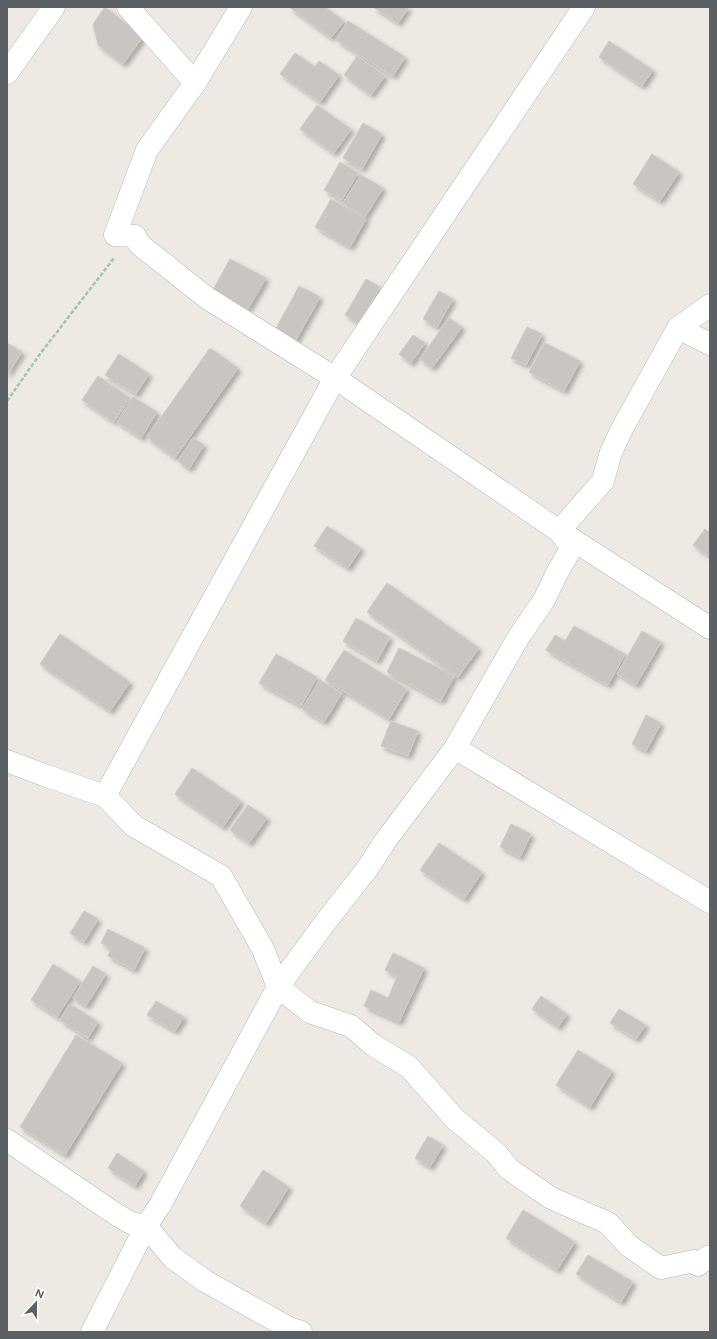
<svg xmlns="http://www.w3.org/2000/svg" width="717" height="1339" viewBox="0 0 717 1339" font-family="Figtree,sans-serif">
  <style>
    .building { fill: #c9c5c0; stroke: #d3cbc1; filter: url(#shadow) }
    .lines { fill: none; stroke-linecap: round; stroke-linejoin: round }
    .street-casing { stroke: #b4b7ba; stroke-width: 23 }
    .path { stroke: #9ac9a2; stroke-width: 2.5; stroke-dasharray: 4 2; stroke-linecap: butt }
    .street { stroke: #fff; stroke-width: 22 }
  </style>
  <defs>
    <filter id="shadow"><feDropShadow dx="3.5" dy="3.5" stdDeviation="2" flood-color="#0004"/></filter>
  </defs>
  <rect width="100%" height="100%" fill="#eeeae3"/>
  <g class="building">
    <polygon points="105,7 143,37 123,64 98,45 93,24"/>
    <polygon points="289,7 325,7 344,21 331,38"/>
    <polygon points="373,7 409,7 398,23"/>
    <polygon points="348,21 405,57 393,76 336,40"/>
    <polygon points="609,41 653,70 642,86 599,57"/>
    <polygon points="295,53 315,67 319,61 339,75 320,102 280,74"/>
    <polygon points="357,56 385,76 371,95 344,75"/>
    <polygon points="317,105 351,129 334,153 300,129"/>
    <polygon points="363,123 382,134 362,169 343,158"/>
    <polygon points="652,154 679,172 660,201 633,184"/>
    <polygon points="340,162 358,173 342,200 324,190"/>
    <polygon points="361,175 383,188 365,217 343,203"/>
    <polygon points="331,199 366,219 350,247 315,227"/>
    <polygon points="230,259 266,278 248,309 213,290"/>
    <polygon points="366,279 380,287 359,323 345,315"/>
    <polygon points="299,286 320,297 293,345 273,334"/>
    <polygon points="439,291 453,299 437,327 423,319"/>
    <polygon points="449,318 462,327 432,368 420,359"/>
    <polygon points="527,327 542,334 526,365 511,358"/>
    <polygon points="413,335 425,343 411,363 399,354"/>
    <polygon points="7,343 22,352 7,375"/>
    <polygon points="545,343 580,361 564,391 529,372"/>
    <polygon points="210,348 238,368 175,458 147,437"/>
    <polygon points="119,354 149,374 136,394 105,375"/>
    <polygon points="98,376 130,398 114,422 82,400"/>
    <polygon points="133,397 157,412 141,438 117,422"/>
    <polygon points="193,438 204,445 189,469 178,461"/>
    <polygon points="327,526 361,548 348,568 314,546"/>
    <polygon points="705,529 710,533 710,557 693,545"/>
    <polygon points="387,583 479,648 458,677 367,612"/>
    <polygon points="356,618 390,637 377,661 343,641"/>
    <polygon points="574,626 625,654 608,685 546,650 555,635 565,641"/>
    <polygon points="642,631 661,642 636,685 617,674"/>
    <polygon points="60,634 130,682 110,711 40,664"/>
    <polygon points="399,648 454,676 441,701 387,672"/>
    <polygon points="344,650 407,689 389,719 325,680"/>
    <polygon points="276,654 317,677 301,706 259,683"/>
    <polygon points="320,680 342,693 324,722 302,709"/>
    <polygon points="646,715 661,723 646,751 632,744"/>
    <polygon points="391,721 418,731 408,756 381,746"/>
    <polygon points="192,768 241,801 223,827 175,794"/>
    <polygon points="248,805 267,818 249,843 230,830"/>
    <polygon points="511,824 531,834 520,857 500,847"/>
    <polygon points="439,843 482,872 464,899 420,870"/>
    <polygon points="84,911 98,919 84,942 70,933"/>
    <polygon points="108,929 145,948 134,970 108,956 111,949 101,943"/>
    <polygon points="393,953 424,968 399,1022 364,1006 371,990 388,998 397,977 385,970"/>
    <polygon points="53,964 80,981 57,1017 31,1000"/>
    <polygon points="93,966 106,974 86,1006 73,998"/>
    <polygon points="541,996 567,1014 558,1027 532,1009"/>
    <polygon points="156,1001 184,1017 175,1031 147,1015"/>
    <polygon points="70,1004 98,1022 88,1038 60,1020"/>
    <polygon points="619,1009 646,1025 636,1039 610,1023"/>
    <polygon points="76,1035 122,1063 65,1155 20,1127"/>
    <polygon points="578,1050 612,1071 590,1107 556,1085"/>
    <polygon points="428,1136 443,1145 430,1167 415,1158"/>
    <polygon points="117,1153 144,1171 135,1186 108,1168"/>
    <polygon points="263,1170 289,1187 266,1223 240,1206"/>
    <polygon points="523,1210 575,1242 557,1270 506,1238"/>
    <polygon points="588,1255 633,1282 621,1302 576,1274"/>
  </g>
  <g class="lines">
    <g class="street-casing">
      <g id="street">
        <polyline points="128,7 195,83"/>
        <polyline points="241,7 195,83 147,150 115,235 135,236 139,244 207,298 335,378 559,531 710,628"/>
        <polyline points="7,73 54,7"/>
        <polyline points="678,328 710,344"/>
        <polyline points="455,748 710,902"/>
        <polyline points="7,761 44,775 105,796 134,826 221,876 263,949 278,987 310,1012 351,1026 373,1045 409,1067 455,1119 496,1153 509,1169 551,1198 608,1223 629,1246 661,1268 694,1261 698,1265 705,1259 710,1256"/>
        <polyline points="105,796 335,378 584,7"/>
        <polyline points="7,1140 117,1215 131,1223 146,1226 160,1205 278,987 324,924 367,869 386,840 455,748 518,638 544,600 557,573 572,547 559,531 603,481 611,452 623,427 678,328 710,305"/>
        <polyline points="92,1332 146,1226 173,1258 205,1281 289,1328 301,1332"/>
      </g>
    </g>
    <polyline class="path" points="7,401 40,354 114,258"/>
    <use href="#street" class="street"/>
  </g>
  <rect width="717" height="1339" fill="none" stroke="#5b6064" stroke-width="16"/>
  <g transform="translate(36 1303) rotate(22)" stroke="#ffffff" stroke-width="3" paint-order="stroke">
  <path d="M0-3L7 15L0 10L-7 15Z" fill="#5b6064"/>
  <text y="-6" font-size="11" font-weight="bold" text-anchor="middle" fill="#5b6064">N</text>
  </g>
</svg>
